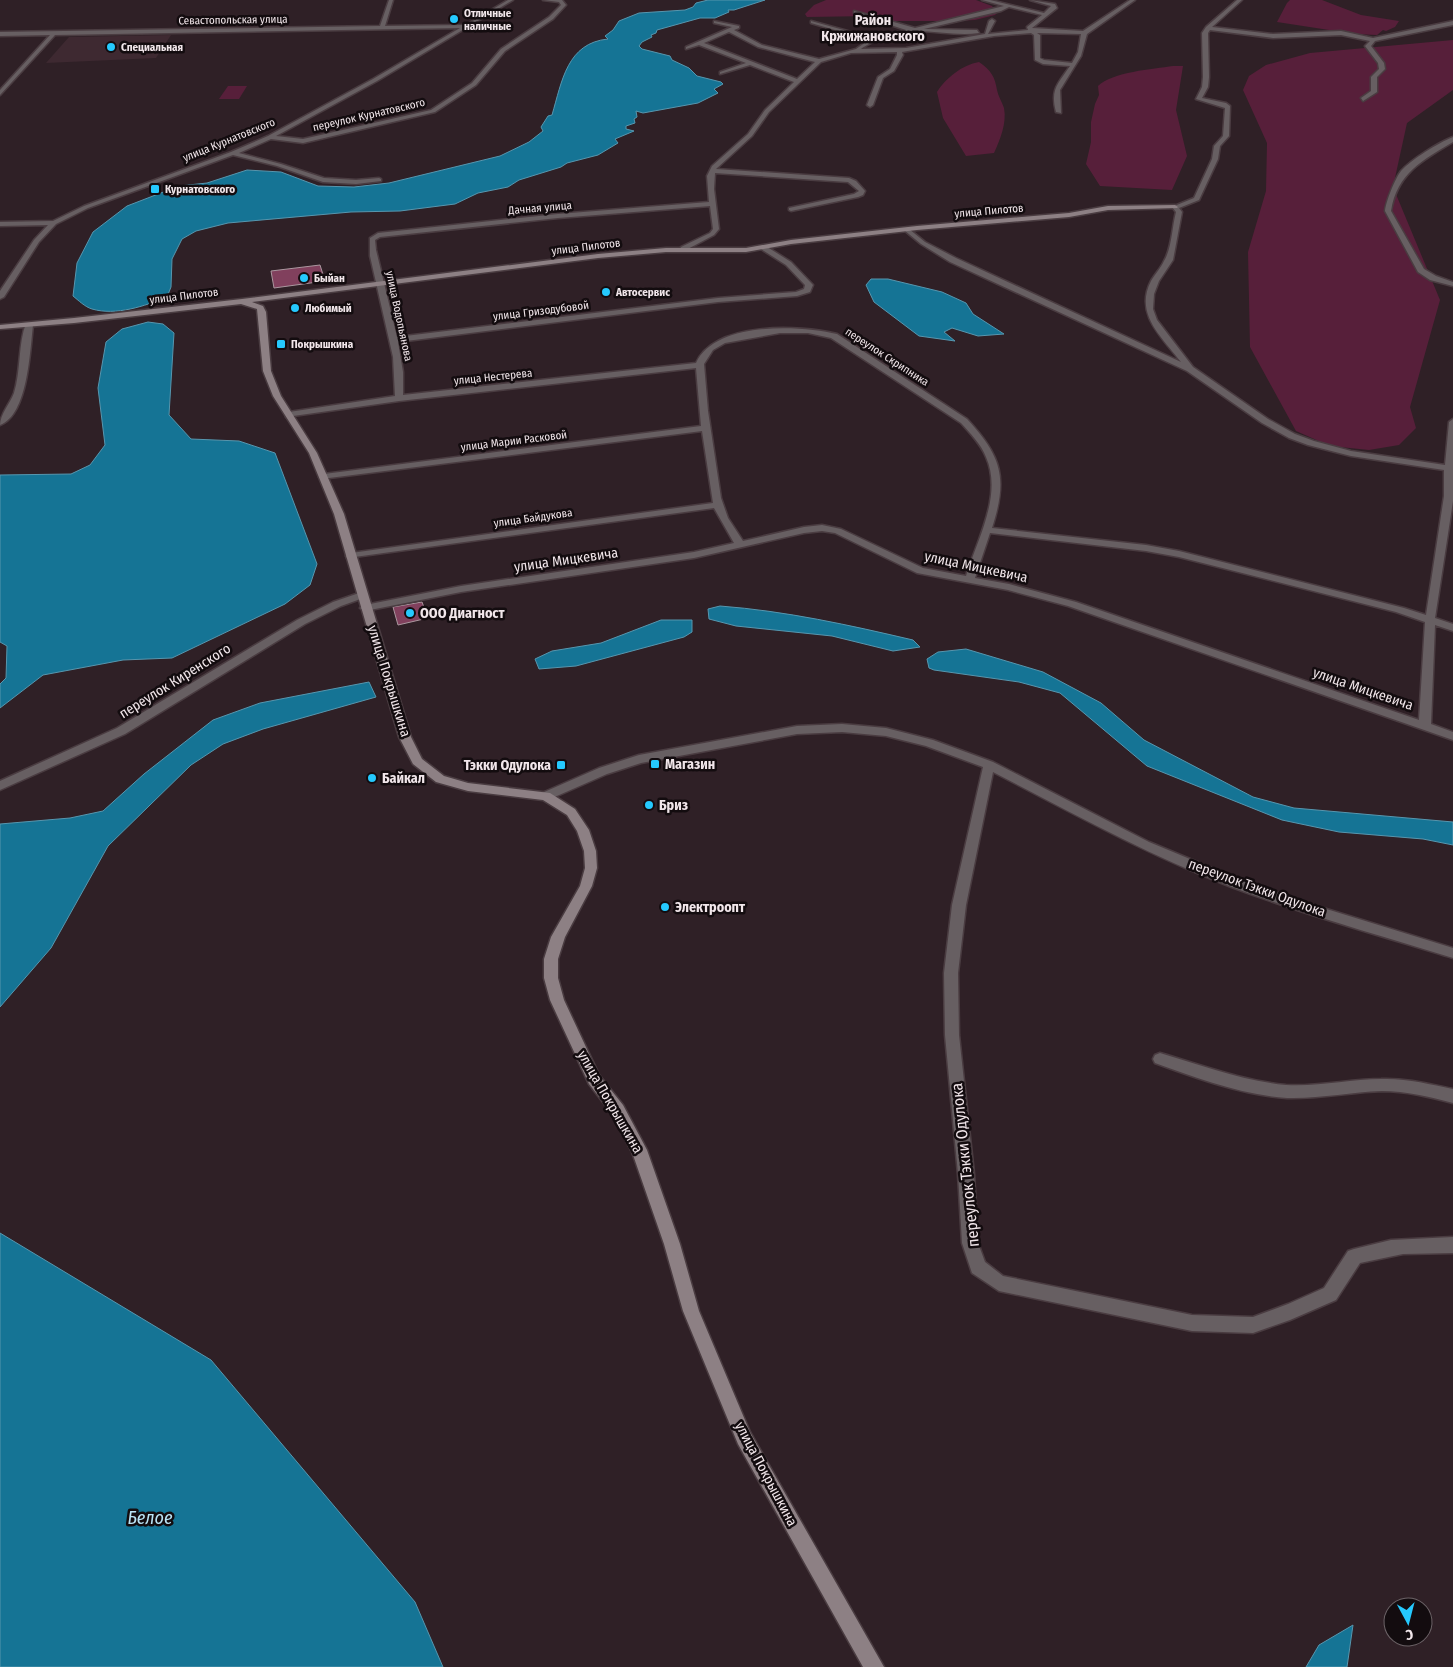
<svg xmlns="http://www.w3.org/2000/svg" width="1453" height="1667" viewBox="0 0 1453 1667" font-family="'Fira Sans Condensed',sans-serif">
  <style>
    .built { fill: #3e2931 }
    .green { fill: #571f3a }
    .water { fill: #157495; stroke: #5796ae }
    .building { fill: #81405d; stroke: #ab979f }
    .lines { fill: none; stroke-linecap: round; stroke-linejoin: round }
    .street-casing { stroke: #4a3c41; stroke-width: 3 }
    .secondary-casing { stroke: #4a3c41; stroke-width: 3 }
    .street { fill: #675f62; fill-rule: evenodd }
    .secondary { fill: #8d8084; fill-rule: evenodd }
    .poi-dot { fill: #25c9fe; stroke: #130c0f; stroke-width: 2 }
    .labels { text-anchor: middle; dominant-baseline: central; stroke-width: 5; stroke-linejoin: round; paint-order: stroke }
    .far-poi-label { font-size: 11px; font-weight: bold; fill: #f1e6ea; stroke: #130c0f; text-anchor: start }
    .far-street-label { font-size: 11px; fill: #f1e6ea; stroke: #130c0f }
    .far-quarter-label { font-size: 14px; font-weight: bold; fill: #f1e6ea; stroke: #130c0f }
    .street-label { font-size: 14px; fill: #f1e6ea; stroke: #130c0f }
    .poi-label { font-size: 14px; font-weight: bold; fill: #f1e6ea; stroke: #130c0f; text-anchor: start }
    .near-street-label { font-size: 16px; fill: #f1e6ea; stroke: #130c0f }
    .near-water-label { font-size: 18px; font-style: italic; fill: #bae4f6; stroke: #130c0f }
  </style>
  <rect width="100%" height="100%" fill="#2f2026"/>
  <polygon class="built" points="171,35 156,58 46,63 69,37"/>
  <g class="green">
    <polygon points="826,0 976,0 992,6 997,13 995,15 975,20 953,21 892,21 872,16 807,17 805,14 814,5"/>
    <polygon points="1290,0 1322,0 1361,15 1399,21 1395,27 1386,31 1383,30 1377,35 1355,34 1277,22 1287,3"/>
    <polygon points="1453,40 1453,90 1407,123 1393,187 1440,300 1410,407 1416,428 1399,445 1369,450 1330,446 1296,431 1250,347 1248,252 1266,191 1267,143 1243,90 1249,76 1266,65 1310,53"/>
    <path d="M979 62C991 70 995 77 997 90 998 96 1002 102 1004 108 1007 123 1000 140 994 153L966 156 943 118 937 92C946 78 962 65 979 62Z"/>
    <path d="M1173 66H1183L1176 110 1187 156 1172 190 1100 186 1086 164 1091 142V122L1095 104 1099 95 1098 86C1112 72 1153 69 1173 66Z"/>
    <polygon points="228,86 247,86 239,99 219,99"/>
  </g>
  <g class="water">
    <path d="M708 0H765L734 10H728L729 12 715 18H700L657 30 656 33 651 35 652 37 642 42 639 46 642 49 670 56 672 60 689 68 697 76 721 82 723 84 714 89 718 93 698 103 643 113 636 111 637 117 634 119 635 123 626 126V129L634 131 615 139 618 143 598 155 567 163 561 167 519 180 508 187 478 193 455 204 400 211 351 212 228 223 196 231 182 239 172 259 171 287 167 297C145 306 116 316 92 309 85 307 78 300 73 296L77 263 93 232 127 206 179 186 207 183 247 170 281 172 318 186 354 187 389 183 500 156 529 142 543 131 541 127 548 116 552 115C562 81 567 43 608 39L605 36 613 30 619 21 639 13 685 10 693 7 696 3Z"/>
    <polygon points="871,279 888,279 942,292 966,303 973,314 1004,334 978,336 952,328 944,332 955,341 919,336 874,302 866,285"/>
    <polygon points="148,322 163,324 174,333 169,415 191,439 239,441 275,453 317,564 310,585 285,604 172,658 123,660 43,675 0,708 0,684 6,678 7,646 0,642 0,475 71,474 90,465 105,445 98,388 106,342 122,329"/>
    <path d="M720 606C786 611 849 625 913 640L920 647 893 651 832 636 736 626 709 619 708 609Z"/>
    <polygon points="661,620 692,620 692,632 684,637 576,666 539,669 535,659 552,651 601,643"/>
    <polygon points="966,649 1043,672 1101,703 1144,740 1253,797 1294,808 1453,822 1453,845 1423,839 1339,832 1282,820 1147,766 1060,693 1019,682 934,670 929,668 927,659 938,652"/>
    <polygon points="369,682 376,697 263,729 223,744 191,765 108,846 51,948 0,1007 0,824 70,818 103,811 144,774 213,720 260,703"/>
    <polygon points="0,1233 211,1360 415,1602 443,1667 0,1667"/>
    <polygon points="1353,1625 1347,1667 1306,1667 1319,1645"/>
  </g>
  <g class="building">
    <polygon points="320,265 325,281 274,288 271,271"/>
    <polygon points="422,602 428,618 398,625 393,607"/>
  </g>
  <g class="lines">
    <g class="street-casing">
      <g id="street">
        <polygon points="389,0 393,0 385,26 466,25 508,0 513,0 377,81 276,136 303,139 431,110 472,83 501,49 549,17 561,5 559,2 543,0 562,0 566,5 553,19 505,51 476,85 435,112 303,143 271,139 239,153 281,164 324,178 356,180 379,178 381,179 381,181 356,184 323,182 277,166 233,155 88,208 56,224 39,242 4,297 0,299 0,291 34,240 48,225 0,226 0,222 53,221 84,206 231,152 268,136 373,79 460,28 55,35 0,95 0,90 50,35 0,36 0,32 380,26"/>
        <path d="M982 0H990L1044 13 1051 6 1030 0 1055 4 1057 8 1032 28 1083 31 1130 0H1135L1087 34 1081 56 1060 90 1061 113 1056 112C1050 89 1058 84 1070 66L1043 64 1035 60 1034 35 1031 33 994 36 902 52 903 55 894 71 883 78 873 105 870 107 867 105 878 77 890 69 897 55V52L851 53 821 62 769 112 752 136 716 169 849 178 856 181 865 191 863 195 858 197 791 211 789 210V208L854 194 859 191 848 182 715 173 714 189 719 229 714 235 684 251 680 249 681 247 710 233 713 229 710 206 558 218 380 237 375 240 376 250 397 337 718 298 796 292 804 289 805 285 786 265 761 249 760 247 764 245 791 262 813 285 810 292 797 296 718 302 398 342 403 372V395L696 363C715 321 800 325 837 334L967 419C1002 457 1008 478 992 528L1146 545 1179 551 1404 608 1426 615 1444 496V470L1351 456 1308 445 1289 438 1262 423 1187 371 950 262 921 244 904 230 909 229 925 242 956 258 1181 362C1162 337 1134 314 1151 281 1155 274 1161 268 1164 261 1172 248 1172 227 1176 212L1172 207 1194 198 1212 159 1214 146 1223 136 1225 108 1196 99 1202 87 1203 77 1202 33 1206 27 1237 0H1242L1212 27 1273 34 1341 31 1373 38 1453 21V25L1375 41 1371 46 1384 63 1385 69 1377 77V92L1363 101 1361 98 1371 91V77L1379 69 1378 63 1365 46 1370 41 1341 35 1273 38 1210 30 1208 33 1209 77 1208 87 1202 98 1226 103 1230 106 1229 136 1220 146 1218 159 1199 200 1179 208 1182 212 1173 260 1159 281 1154 294 1153 309 1157 320 1193 367 1268 419 1295 434 1314 441 1351 451 1445 465 1449 422 1453 419V501L1435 618 1453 624V631L1435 625 1431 724 1453 732V740L1068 606 1008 590 917 573 835 533 822 531 804 533 694 558 461 592 365 611 360 608 365 605 461 586 694 552 734 543 714 508 347 558 346 556 351 553 713 503 702 431 321 479 319 477 324 474 701 426 696 368 399 401 286 417V413L289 412 395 396 393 357 370 256V238L378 233 558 214 709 202 707 176 712 166 748 134 765 110 794 82 750 65 720 74V72L746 63 699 45 686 49V47L732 27 714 23V21L739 26V28L734 30 762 45 819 59 856 49 869 40 811 23V21L873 38 906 30 854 13V11L915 28 1004 6ZM1009 7 1042 15 1027 27 1028 30 988 34 995 21 992 19 989 21 985 34 906 48 861 49C872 40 902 31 916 31 937 31 958 36 979 33L977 30 924 29 1001 11ZM729 32 758 47 815 62 797 79 704 43ZM1037 33 1081 34 1078 52 1072 63 1044 60 1040 58V35ZM780 333H808L831 338 961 423C970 433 981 444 986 457 1003 495 977 540 966 576L923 568 841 529 822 525 804 527 743 541 728 518 721 498 708 411 704 364 713 350 725 343ZM990 533 1146 551 1179 557 1396 612 1425 622 1419 720 1076 602 1009 584 975 578Z"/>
        <path d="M1453 137V142C1423 160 1397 173 1391 211L1424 269 1436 276 1453 282V286L1430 280 1418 272 1385 211C1386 201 1395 179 1401 171 1412 159 1438 143 1453 137Z"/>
        <path d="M26 323 33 325C30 350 28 415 0 425 0 414 10 404 14 393 21 371 18 344 26 323Z"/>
        <polygon points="362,592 366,593 367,595 366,597 341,606 305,624 125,734 0,790 0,781 117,728 297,620 333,602"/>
        <path d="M842 724 886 728 933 740 993 762 1149 842 1238 879 1307 903 1453 948V958C1378 935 1303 914 1229 886 1148 855 1071 812 993 772L966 905 958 973 959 1035 974 1174 978 1243 985 1262 1003 1276 1192 1315 1253 1317 1288 1304 1324 1288 1348 1251 1354 1249 1391 1240 1453 1237V1253L1403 1254 1360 1263 1336 1300 1290 1320 1253 1333 1192 1331 999 1291 972 1273 962 1243 958 1174 945 1035 944 973 952 905 983 767 926 746 886 736 842 732 797 734 641 763 607 774 550 799 546 800 540 796 542 793 599 768 639 755 797 726Z"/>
        <path d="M1160 1053C1201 1065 1243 1081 1286 1085 1318 1087 1350 1079 1381 1079 1406 1078 1429 1084 1453 1089V1103C1430 1097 1406 1091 1382 1091 1350 1092 1319 1099 1287 1098 1243 1095 1196 1078 1155 1063L1153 1059 1155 1055Z"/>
      </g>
    </g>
    <g class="secondary-casing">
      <polygon id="secondary" points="1175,205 1178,207 1177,208 1108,210 1069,217 917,230 791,244 746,252 666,252 598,258 252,302 263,306 266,312 271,371 281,396 317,453 344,514 411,737 422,759 444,776 468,783 550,793 575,809 589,830 596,851 597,868 592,886 565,937 558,959 558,978 564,1000 599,1075 623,1105 647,1150 680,1244 699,1311 750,1432 884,1667 863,1667 738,1444 683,1311 664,1244 632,1152 613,1115 589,1084 550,1000 544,978 544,959 551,937 580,886 585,868 584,851 577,831 567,815 543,800 468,791 436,782 413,764 399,737 334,514 309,453 273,396 263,371 257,309 241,304 74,323 0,329 0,325 74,318 242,299 598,254 666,248 746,248 791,240 917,226 1069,213 1108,206"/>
    </g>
    <use href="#street" class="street"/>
    <use href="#secondary" class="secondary"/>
  </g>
  <g class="poi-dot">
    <circle cx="454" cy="19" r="5"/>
    <circle cx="111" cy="47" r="5"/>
    <rect x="150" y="184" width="10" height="10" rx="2.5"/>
    <circle cx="304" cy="278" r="5"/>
    <circle cx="606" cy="292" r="5"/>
    <circle cx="295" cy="308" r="5"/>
    <rect x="276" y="339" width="10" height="10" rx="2.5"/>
    <circle cx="410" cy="613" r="5"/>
    <rect x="650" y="759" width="10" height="10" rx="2.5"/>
    <rect x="556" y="760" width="10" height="10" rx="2.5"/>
    <circle cx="372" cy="778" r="5"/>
    <circle cx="649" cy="805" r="5"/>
    <circle cx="665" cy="907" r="5"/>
  </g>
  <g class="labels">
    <g class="far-poi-label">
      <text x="464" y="13">Отличные<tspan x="464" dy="13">наличные</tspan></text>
      <text x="121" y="47">Специальная</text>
      <text x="165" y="189">Курнатовского</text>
      <text x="314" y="278">Быйан</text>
      <text x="616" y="292">Автосервис</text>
      <text x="305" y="308">Любимый</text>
      <text x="291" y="344">Покрышкина</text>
    </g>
    <g class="far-street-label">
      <text transform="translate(233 20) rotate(-1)">Севастопольская улица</text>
      <text transform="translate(369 115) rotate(-13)">переулок Курнатовского</text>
      <text transform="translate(229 140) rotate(-22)">улица Курнатовского</text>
      <text transform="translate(540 208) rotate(-5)">Дачная улица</text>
      <text transform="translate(989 211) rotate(-5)">улица Пилотов</text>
      <text transform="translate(586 247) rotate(-7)">улица Пилотов</text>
      <text transform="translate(184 296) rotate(-7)">улица Пилотов</text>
      <text transform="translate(541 311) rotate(-7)">улица Гризодубовой</text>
      <text transform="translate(399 316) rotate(78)">улица Водопьянова</text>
      <text transform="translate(887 357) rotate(33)">переулок Скрипника</text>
      <text transform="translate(493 377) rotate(-6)">улица Нестерева</text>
      <text transform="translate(514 441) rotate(-7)">улица Марии Расковой</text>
      <text transform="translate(533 518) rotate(-8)">улица Байдукова</text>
    </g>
    <g class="far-quarter-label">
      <text x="873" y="20">Район<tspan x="873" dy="16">Кржижановского</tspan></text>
    </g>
    <g class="street-label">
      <text transform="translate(566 560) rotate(-8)">улица Мицкевича</text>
      <text transform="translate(976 567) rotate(12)">улица Мицкевича</text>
      <text transform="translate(175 681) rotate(-32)">переулок Киренского</text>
      <text transform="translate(389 681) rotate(73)">улица Покрышкина</text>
      <text transform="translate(1363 689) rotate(19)">улица Мицкевича</text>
      <text transform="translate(1257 888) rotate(20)">переулок Тэкки Одулока</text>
      <text transform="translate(610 1102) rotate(60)">улица Покрышкина</text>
      <text transform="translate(766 1474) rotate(62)">улица Покрышкина</text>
    </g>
    <g class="poi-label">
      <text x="420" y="613">ООО Диагност</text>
      <text x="665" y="764">Магазин</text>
      <text x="551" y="765" text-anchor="end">Тэкки Одулока</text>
      <text x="382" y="778">Байкал</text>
      <text x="659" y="805">Бриз</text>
      <text x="675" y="907">Электроопт</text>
    </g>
    <g class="near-street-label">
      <text transform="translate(965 1165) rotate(-96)">переулок Тэкки Одулока</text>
    </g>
    <g class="near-water-label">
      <text x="150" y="1518">Белое</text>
    </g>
  </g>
  <g transform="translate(1408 1622) rotate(173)"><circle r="24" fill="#130c0f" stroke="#6c6367"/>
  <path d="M0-4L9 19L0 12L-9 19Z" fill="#25c9fe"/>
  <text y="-8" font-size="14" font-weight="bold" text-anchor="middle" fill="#f1e6ea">С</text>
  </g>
</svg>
